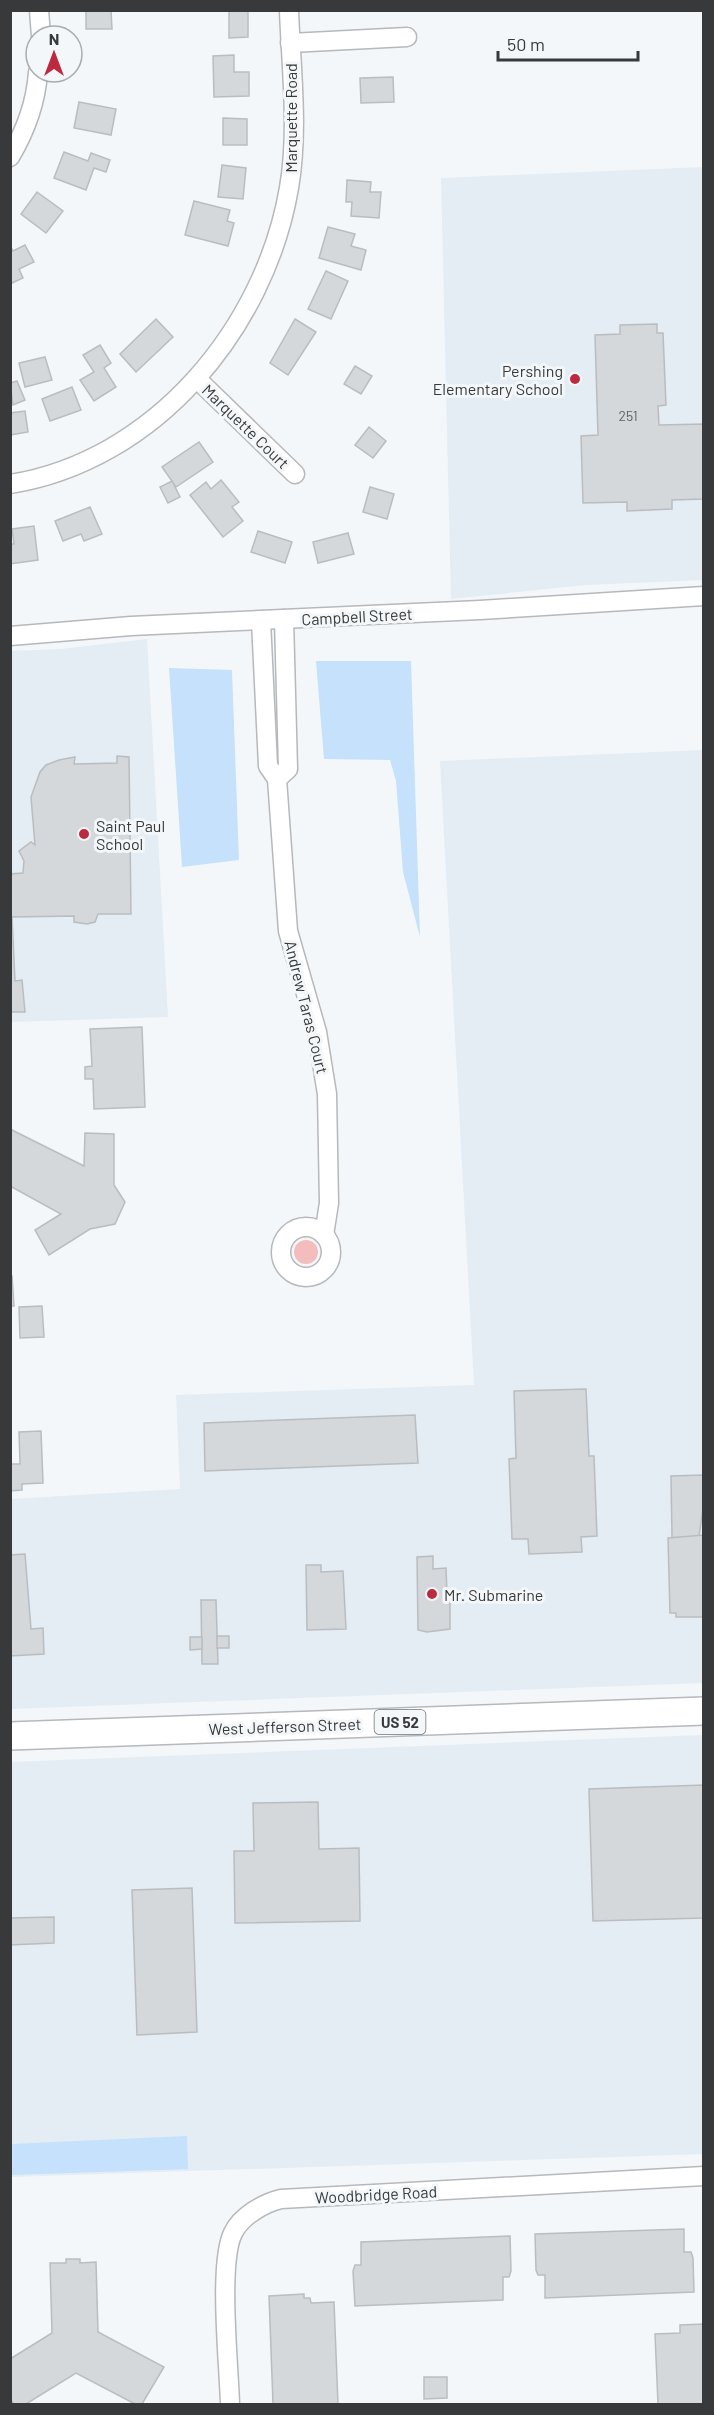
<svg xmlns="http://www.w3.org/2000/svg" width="714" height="2415" viewBox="0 0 714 2415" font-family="Barlow,sans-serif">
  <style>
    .built { fill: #e4ecf4 }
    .green { fill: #f3bdbd }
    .water { fill: #c5e1fb }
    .building { fill: #d5d8da; stroke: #babdc0; stroke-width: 1.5 }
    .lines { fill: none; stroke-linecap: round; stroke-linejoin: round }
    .minor-casing { stroke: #b6b8bb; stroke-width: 21 }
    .primary-casing { stroke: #b6b8bb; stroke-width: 30 }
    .minor { stroke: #fff; stroke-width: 18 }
    .primary { stroke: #fff; stroke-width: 27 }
    .poi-dot { fill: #bb2a3f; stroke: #f4f7f9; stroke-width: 2 }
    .labels { text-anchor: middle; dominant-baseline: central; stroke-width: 6; stroke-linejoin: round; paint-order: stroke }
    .number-label { font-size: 14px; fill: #5f6162 }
    .shield { fill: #f4f7f9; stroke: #707273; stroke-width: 1.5 }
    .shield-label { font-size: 15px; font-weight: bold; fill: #38393a }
    .street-label { font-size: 16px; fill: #38393a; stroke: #f4f7f9 }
    .poi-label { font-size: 16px; fill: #38393a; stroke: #f4f7f9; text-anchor: start }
  </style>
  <rect width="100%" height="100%" fill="#f4f7f9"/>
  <g class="built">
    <polygon points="703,167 703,580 586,585 451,599 441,178"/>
    <polygon points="147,639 168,1017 11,1022 10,651 61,649"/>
    <polygon points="703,750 703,1683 11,1709 11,1499 180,1489 176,1395 474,1385 440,761"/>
    <polygon points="703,1735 703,2154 11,2177 10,1762"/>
  </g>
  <circle class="green" cx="306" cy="1252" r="12"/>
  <g class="water">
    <polygon points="316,661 411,661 420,937 403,872 396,781 390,760 324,759"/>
    <polygon points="169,668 232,670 239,860 182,867"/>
    <polygon points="187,2136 188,2169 11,2175 11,2144"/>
  </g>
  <g class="building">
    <polygon points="86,10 111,10 112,29 86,29"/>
    <polygon points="229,10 248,10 248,37 229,38"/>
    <polygon points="234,55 234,72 249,72 249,96 214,97 213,56"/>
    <polygon points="393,77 394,102 361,103 360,78"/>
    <polygon points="79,102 116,109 111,135 74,128"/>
    <polygon points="223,118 247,119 247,145 223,145"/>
    <polygon points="64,152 88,161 91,153 110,160 106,172 94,168 86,190 54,178"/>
    <polygon points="222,165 246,168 243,199 218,197"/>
    <polygon points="347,180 371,182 370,192 381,192 379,218 351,216 352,202 346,202"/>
    <polygon points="37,192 63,211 46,233 21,214"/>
    <polygon points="194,201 230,210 227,221 234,223 228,246 185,235"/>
    <polygon points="328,227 355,234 351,246 366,250 361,270 319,258"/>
    <polygon points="25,245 34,262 19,269 23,278 10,284 10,246 13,251"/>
    <polygon points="326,271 348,281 331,319 308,309"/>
    <polygon points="156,319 173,337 136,372 120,354"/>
    <polygon points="295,319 316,332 288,375 270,363"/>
    <polygon points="657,324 657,333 663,333 666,405 658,406 659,425 704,424 704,499 672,500 672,509 627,511 627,502 583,503 581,436 598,435 595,335 620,334 620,325"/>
    <polygon points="100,345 111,363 104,368 116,387 94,401 80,380 94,372 83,355"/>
    <polygon points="45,357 52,380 25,387 19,363"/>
    <polygon points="355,366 372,376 361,394 344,384"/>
    <polygon points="17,381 25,400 13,405 10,383"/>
    <polygon points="72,387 81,410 50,421 42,399"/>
    <polygon points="25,411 28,432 10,435 10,413"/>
    <polygon points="369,427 386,441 373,458 355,445"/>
    <polygon points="199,442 213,462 176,487 162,467"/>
    <polygon points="221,480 239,502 232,507 243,521 223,537 190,495 206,482 211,489"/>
    <polygon points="172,481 180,497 168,503 160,487"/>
    <polygon points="370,487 394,494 387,519 363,512"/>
    <polygon points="90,507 102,534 84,541 81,534 63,541 55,521"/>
    <polygon points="34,526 38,560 10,564 10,544 14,544 12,529"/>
    <polygon points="258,531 292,542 285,563 251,552"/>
    <polygon points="348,533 354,554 318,563 313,542"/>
    <polygon points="117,756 129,757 131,914 98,914 95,922 87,924 74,922 74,916 12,917 15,981 22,980 25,1012 10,1012 10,874 23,873 24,861 19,851 31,842 35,845 31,797 40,772 46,765 59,760 75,757 74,764 117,763"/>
    <polygon points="142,1027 145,1107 94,1109 93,1079 85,1079 85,1067 92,1066 90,1029"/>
    <polygon points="10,1129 84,1166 85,1133 114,1134 114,1185 125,1202 115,1224 90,1229 49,1255 35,1230 61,1214 10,1186"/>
    <polygon points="10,1276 12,1276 14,1306 10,1306"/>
    <polygon points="42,1306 44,1337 20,1338 19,1307"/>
    <polygon points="586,1389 589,1456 594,1456 597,1536 581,1537 582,1552 529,1554 528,1539 512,1539 509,1459 516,1458 514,1391"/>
    <polygon points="415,1415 418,1463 205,1471 204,1423"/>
    <polygon points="41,1431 43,1483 22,1484 22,1490 10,1491 10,1464 20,1464 19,1432"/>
    <polygon points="704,1475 704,1502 699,1536 672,1538 671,1476"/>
    <polygon points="704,1535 704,1617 676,1617 676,1613 670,1613 668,1538"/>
    <polygon points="25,1554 31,1629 43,1628 44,1654 10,1656 10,1555"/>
    <polygon points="433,1556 433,1569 446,1568 447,1594 454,1594 454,1603 450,1603 450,1629 427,1632 418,1630 417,1557"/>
    <polygon points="306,1565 321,1565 321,1572 343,1571 346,1629 307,1630"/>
    <polygon points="201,1600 216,1600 218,1664 202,1664"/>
    <rect x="217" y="1636" width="12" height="12"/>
    <polygon points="190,1637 202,1637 202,1649 190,1650"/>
    <polygon points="704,1785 704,1918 593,1921 589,1789"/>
    <polygon points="318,1802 319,1849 359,1848 360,1921 235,1923 234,1851 254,1851 253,1803"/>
    <polygon points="192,1888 197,2032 137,2035 132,1890"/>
    <polygon points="54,1917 54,1943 10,1945 10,1918"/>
    <polygon points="684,2229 684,2252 691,2252 693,2258 694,2292 545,2298 545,2275 538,2275 536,2270 535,2234"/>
    <polygon points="510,2236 511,2271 509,2277 503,2277 503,2300 355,2306 353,2271 355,2265 361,2265 361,2242"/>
    <polygon points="66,2259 80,2259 80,2263 96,2262 98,2332 164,2367 142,2404 135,2404 76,2373 26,2404 14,2404 10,2399 10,2359 52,2333 50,2263 66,2263"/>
    <polygon points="304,2294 304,2298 310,2298 311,2303 334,2302 338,2404 273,2404 269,2296"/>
    <polygon points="704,2324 704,2404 658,2404 655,2334 680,2333 680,2325"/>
    <polygon points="424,2377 447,2377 447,2398 424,2399"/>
  </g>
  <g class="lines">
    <g class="minor-casing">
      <g id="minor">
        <polyline points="39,10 41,36"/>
        <polyline points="290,43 407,37"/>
        <path d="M10 157C26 130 36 103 38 72"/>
        <polyline points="197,379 295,474"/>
        <path d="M10 484C155 461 265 328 289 188 299 130 291 68 289 10"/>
        <polyline points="261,621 268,766 277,779 288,931 317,1032 327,1094 329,1203 324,1235"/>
        <polyline points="10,636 131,626 480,610 704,596"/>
        <polyline points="277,779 288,769 284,619"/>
        <circle cx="306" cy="1252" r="25"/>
        <path d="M230 2404C229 2366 218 2263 233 2233 241 2216 264 2203 281 2199L704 2176"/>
      </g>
    </g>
    <g class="primary-casing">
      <polyline id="primary" points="10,1736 704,1711"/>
    </g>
    <use href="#minor" class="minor"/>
    <use href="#primary" class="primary"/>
  </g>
  <g class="poi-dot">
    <circle cx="575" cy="379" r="6"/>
    <circle cx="84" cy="834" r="6"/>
    <circle cx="432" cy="1594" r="6"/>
  </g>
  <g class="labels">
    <g class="number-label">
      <text x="628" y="415">251</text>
    </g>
    <rect class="shield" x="374.5" y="1710" width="51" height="24" rx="4.5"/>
    <g class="shield-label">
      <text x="400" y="1722">US 52</text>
    </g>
    <g class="street-label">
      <text transform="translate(290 118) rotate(-90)">Marquette Road</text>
      <text transform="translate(246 426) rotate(44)">Marquette Court</text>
      <text transform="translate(357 616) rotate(-3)">Campbell Street</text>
      <text transform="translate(307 1007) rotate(76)">Andrew Taras Court</text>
      <text transform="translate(285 1726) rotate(-2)">West Jefferson Street</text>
      <text transform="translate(376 2194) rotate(-3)">Woodbridge Road</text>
    </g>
    <g class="poi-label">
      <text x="563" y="370" text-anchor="end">Pershing<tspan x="563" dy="18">Elementary School</tspan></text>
      <text x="96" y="825">Saint Paul<tspan x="96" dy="18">School</tspan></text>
      <text x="444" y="1594">Mr. Submarine</text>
    </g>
  </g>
  <rect width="714" height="2415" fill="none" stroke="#38393a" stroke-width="24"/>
  <g transform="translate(54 54)"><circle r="28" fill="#f4f7f9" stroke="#a9abad" stroke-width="1.5"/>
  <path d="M0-4.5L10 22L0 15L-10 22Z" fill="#bb2a3f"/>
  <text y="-9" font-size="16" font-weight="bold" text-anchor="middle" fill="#38393a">N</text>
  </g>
  <path d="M498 51v9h140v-9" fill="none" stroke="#38393a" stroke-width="3"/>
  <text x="507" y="51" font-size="18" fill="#38393a" stroke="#f4f7f9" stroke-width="4.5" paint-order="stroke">50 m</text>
</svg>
